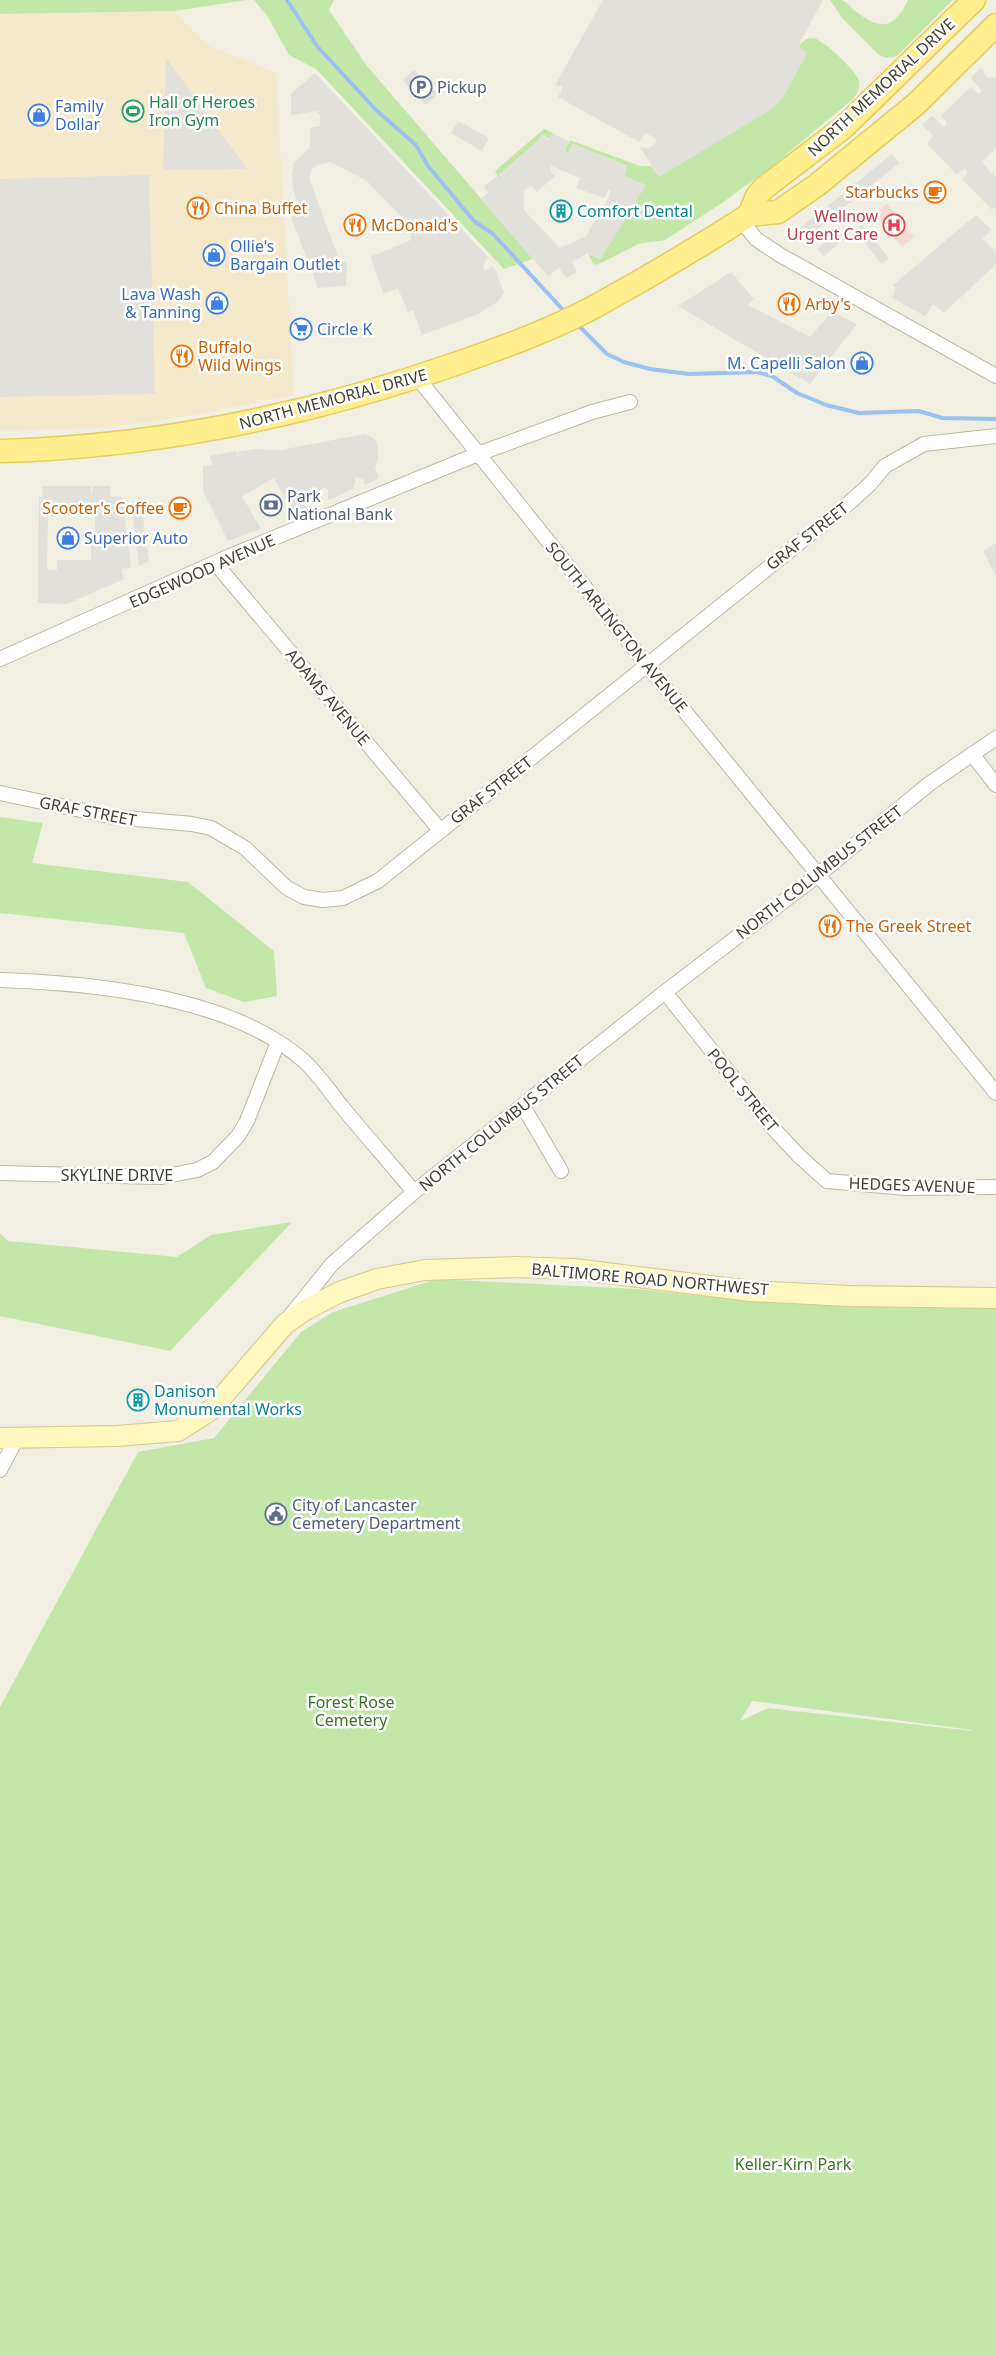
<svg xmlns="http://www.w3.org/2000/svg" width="996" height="2356" viewBox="0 0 996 2356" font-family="'Noto Sans',sans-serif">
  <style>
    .commercial { fill: #f5e9cb }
    .medical { fill: #f3dcd4 }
    .green { fill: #c3e7a9; fill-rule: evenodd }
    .parking { fill: #e1e0db; fill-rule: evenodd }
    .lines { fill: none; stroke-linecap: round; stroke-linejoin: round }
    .stream { stroke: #9bc2f1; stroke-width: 4 }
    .street-casing { stroke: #bdb8a4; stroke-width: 16 }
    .secondary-casing { stroke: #d3ca90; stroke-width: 22 }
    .primary-casing { stroke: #e5ce5c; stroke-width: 25 }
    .street { stroke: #fff; stroke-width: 14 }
    .secondary { stroke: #fff8be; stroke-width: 20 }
    .primary { stroke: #ffee8d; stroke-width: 22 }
    .labels { text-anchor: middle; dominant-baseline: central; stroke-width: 5; stroke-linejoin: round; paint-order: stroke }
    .service-label { font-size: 16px; fill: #4e5e75; stroke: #fff; text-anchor: start }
    .street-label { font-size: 16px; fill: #433f32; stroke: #fff }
    .leisure-label { font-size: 16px; fill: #27864d; stroke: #fff; text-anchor: start }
    .shop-label { font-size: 16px; fill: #366cbe; stroke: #fff; text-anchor: start }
    .food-label { font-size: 16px; fill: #c56008; stroke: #fff; text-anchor: start }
    .culture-label { font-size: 16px; fill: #0d838f; stroke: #fff; text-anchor: start }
    .health-label { font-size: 16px; fill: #be3a42; stroke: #fff; text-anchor: end }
    .park-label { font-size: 16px; fill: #397426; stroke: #fff }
  </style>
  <rect width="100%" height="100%" fill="#f1efe2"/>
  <polygon class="commercial" points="174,11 207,45 276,73 294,395 195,415 119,426 72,429 0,430 0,14"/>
  <polygon class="medical" points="887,204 914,237 902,247 875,214"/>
  <g class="green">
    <polygon points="0,0 247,0 174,11 0,14"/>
    <polygon points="254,0 334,0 329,10 367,66 533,259 504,269 316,69 289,55 268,17"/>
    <path d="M830 0C833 0 838 0 841 0 846 1 850 7 854 10 879 30 893 31 908 0H953L897 56 887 58 879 55 843 19Z"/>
    <path d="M814 38C824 41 856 70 859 81 861 88 857 94 853 99L771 167 722 203 665 240 638 244 601 263 594 265 588 254 600 259 627 166 573 144 568 153 565 150 570 140 640 166H651L659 177 807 54 798 46 806 39Z"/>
    <polygon points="544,129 553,133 550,139 542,134 539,140 499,175 504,181 502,184 495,171"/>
    <polygon points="0,817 43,823 32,863 188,882 274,951 277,996 244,1002 206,988 184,933 0,913"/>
    <polygon points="292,1222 170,1351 0,1316 0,1233 8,1241 177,1257 211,1235"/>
    <path d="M437 1279 637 1289 750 1301 996 1308V2356H0V1707L138 1452 214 1438 301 1332 333 1312ZM752 1701 972 1730 973 1731 768 1708 740 1721Z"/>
  </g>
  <g class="parking">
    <polygon points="603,0 823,0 798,46 807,54 782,99 772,109 659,177 640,147 647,148 654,145 657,139 645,133 639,142 558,97 563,87 555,85"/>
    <polygon points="166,58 247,169 163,170"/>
    <polygon points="981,68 987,77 996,78 996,148 982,162 996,178 996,206 992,210 962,179 967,174 967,170 963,169 957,175 927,144 933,135 922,125 932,116 944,127 947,122 941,116 971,87 977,93 981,93 981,90 971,78"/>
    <polygon points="414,70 438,94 426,105 403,80"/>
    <polygon points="315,73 488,257 483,266 485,271 492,266 495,269 504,293 497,302 478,314 422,335 413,310 408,312 398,288 384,294 370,257 411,240 410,226 367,181 330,162 318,165 312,169 309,178 339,259 347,264 346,286 318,288 290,214 299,207 293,188 292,174 294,163 310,147 310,128 320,126 320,114 316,111 291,115 291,94"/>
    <polygon points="458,121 489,138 482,151 451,133"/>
    <path d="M542 134 548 139 553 134 569 141 565 150 568 153 573 144 627 166 625 176 646 185 600 260 588 253 572 262 577 272 566 278 559 268 548 276 481 199 488 192 484 187 497 176 505 185 499 176 539 140ZM551 166 580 178 576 188 605 198 608 190H611L607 201 586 236 560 248 524 210V190L531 186 537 192 555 176 550 170Z"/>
    <polygon points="892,154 899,163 801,242 794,233"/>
    <polygon points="149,175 155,394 0,397 0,179"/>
    <polygon points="976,215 992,230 982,238 996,253 996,264 944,313 933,304 925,316 892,298 896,288 893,285"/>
    <polygon points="862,225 889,258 882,264 855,231"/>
    <polygon points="844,227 850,234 824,256 817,249"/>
    <polygon points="731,272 754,299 748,305 810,337 832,312 857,324 810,384 678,306"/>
    <polygon points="364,434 373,438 377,443 378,457 375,469 379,478 364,485 364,480 356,477 353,489 328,500 328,490 325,487 305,498 305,506 310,509 291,516 291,508 274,478 242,496 261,529 228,541 203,491 203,466 212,465 210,456 236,451 240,459 238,452 254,449 281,450"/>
    <path d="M43 486H91V498L93 486H110L111 497H122L131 567 121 569 124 579 67 604 38 603 39 497H42ZM76 513H95V533H91V560H57V570L47 569 48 516H75Z"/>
    <polygon points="140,497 149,561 139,566 131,505"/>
    <polygon points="996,544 996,576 983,551"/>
  </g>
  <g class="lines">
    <g class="stream">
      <polyline points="287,0 317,46 376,110 416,145 428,166 474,221 493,234 565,312"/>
      <polyline points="577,324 607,354 624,362 650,369 689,374 757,372 772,376 797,393 826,405 859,413 919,411 942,418 996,419"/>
    </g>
    <g class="street-casing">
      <g id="street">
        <polyline points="741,220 756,239 780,255 996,376"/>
        <polyline points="417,377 647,665 996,1093"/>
        <polyline points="216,564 440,830"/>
        <polyline points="0,659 230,556 478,454 592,412 630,402"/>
        <polyline points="972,754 996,785"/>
        <polyline points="0,793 114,817 192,824 211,828 245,848 287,888 304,897 323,900 343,898 378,881 849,503 870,484 885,466 924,444 996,436"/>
        <path d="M0 980C93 983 232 997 304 1061 319 1075 330 1092 343 1108 366 1136 391 1164 414 1192"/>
        <polyline points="665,992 773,1128 799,1156 827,1181 906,1188 996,1187"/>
        <polyline points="523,1106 561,1171"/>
        <polyline points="0,1173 161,1177 197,1170 213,1162 238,1136 247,1121 278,1042"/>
        <polyline points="291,1315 332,1264 414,1192 665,992 818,875 929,784 996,738"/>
        <polyline points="0,1470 17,1438"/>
      </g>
    </g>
    <g class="secondary-casing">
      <polyline id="secondary" points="0,1438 117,1436 178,1431 211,1410 285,1324 305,1310 340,1292 377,1279 425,1270 515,1267 574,1269 751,1291 849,1296 996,1298"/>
    </g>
    <g class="primary-casing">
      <g id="primary">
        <polyline points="749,215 757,196 764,188 844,127 974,0"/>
        <path d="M0 451C156 447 310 415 458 363 504 347 551 330 594 307 647 278 699 247 749 215L778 212 817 185 916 104 996 25"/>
      </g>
    </g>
    <use href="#street" class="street"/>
    <use href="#secondary" class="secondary"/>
    <use href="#primary" class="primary"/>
  </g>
  <defs>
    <g id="parking-ring" transform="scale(1.125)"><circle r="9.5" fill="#fff" stroke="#5c6f8a" stroke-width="1.5"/><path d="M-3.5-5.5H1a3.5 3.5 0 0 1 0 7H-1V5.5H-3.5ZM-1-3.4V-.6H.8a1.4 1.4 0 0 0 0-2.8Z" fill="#5c6f8a"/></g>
    <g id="stadium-ring" transform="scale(1.125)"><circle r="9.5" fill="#fff" stroke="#2e9e5b" stroke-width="1.5"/><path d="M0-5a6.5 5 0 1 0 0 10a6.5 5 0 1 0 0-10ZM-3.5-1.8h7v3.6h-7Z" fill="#2e9e5b"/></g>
    <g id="shop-ring" transform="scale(1.125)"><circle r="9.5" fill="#fff" stroke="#3f7fe0" stroke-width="1.5"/><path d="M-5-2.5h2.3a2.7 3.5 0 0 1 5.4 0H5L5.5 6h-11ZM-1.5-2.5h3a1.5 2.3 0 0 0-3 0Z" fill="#3f7fe0"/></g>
    <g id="cafe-ring" transform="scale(1.125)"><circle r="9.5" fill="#fff" stroke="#e8710a" stroke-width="1.5"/><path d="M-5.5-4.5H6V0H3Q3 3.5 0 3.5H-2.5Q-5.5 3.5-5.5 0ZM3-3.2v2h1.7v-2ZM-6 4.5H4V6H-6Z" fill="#e8710a"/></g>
    <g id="restaurant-ring" transform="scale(1.125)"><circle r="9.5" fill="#fff" stroke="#e8710a" stroke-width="1.5"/><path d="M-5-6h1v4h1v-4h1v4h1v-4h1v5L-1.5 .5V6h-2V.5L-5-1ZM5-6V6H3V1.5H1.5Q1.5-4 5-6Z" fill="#e8710a"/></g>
    <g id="building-ring" transform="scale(1.125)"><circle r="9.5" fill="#fff" stroke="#0f9aa8" stroke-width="1.5"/><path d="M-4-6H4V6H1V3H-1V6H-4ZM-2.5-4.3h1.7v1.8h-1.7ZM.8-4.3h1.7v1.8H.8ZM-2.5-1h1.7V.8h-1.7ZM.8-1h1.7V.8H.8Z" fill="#0f9aa8"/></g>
    <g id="hospital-ring" transform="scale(1.125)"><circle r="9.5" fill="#fff" stroke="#e0444e" stroke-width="1.5"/><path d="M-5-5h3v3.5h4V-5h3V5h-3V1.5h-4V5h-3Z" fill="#e0444e"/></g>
    <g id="supermarket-ring" transform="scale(1.125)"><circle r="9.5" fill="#fff" stroke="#3f7fe0" stroke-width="1.5"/><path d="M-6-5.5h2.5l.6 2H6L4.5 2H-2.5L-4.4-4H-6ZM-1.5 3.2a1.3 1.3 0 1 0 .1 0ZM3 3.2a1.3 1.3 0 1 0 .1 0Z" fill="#3f7fe0"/></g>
    <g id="bank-ring" transform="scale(1.125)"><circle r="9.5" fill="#fff" stroke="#5c6f8a" stroke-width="1.5"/><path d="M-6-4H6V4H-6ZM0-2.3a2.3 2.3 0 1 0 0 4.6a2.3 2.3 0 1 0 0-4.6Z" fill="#5c6f8a"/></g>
    <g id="civic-ring" transform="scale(1.125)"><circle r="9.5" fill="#fff" stroke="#5c6f8a" stroke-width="1.5"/><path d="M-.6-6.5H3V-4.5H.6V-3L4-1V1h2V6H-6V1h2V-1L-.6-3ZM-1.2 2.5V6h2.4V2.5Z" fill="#5c6f8a"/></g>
  </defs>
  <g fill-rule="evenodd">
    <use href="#parking-ring" x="421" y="87"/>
    <use href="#stadium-ring" x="133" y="111"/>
    <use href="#shop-ring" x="39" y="115"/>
    <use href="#cafe-ring" x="935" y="192"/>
    <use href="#restaurant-ring" x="198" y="208"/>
    <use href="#building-ring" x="561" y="211"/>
    <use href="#restaurant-ring" x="355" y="225"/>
    <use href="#hospital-ring" x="894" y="225"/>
    <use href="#shop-ring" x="214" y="255"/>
    <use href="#shop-ring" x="217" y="303"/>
    <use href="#restaurant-ring" x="789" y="304"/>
    <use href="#supermarket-ring" x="301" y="329"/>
    <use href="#restaurant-ring" x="182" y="356"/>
    <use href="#shop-ring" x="862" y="363"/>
    <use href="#bank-ring" x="271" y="505"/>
    <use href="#cafe-ring" x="180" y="508"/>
    <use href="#shop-ring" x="68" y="538"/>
    <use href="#restaurant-ring" x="830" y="926"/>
    <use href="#building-ring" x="138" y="1400"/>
    <use href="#civic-ring" x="276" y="1514"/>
  </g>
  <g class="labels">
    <g class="service-label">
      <text x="437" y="87">Pickup</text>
      <text x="287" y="496">Park<tspan x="287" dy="18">National Bank</tspan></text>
      <text x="292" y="1505">City of Lancaster<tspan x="292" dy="18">Cemetery Department</tspan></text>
    </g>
    <g class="street-label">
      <text transform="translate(881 87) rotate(-43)">NORTH MEMORIAL DRIVE</text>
      <text transform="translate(333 399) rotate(-15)">NORTH MEMORIAL DRIVE</text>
      <text transform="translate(807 536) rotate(-38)">GRAF STREET</text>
      <text transform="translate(202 571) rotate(-24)">EDGEWOOD AVENUE</text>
      <text transform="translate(617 627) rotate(51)">SOUTH ARLINGTON AVENUE</text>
      <text transform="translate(328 697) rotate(50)">ADAMS AVENUE</text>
      <text transform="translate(491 790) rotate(-38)">GRAF STREET</text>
      <text transform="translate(88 811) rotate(11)">GRAF STREET</text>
      <text transform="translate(819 872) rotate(-38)">NORTH COLUMBUS STREET</text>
      <text transform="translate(743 1090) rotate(51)">POOL STREET</text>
      <text transform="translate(501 1123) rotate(-39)">NORTH COLUMBUS STREET</text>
      <text x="117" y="1175">SKYLINE DRIVE</text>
      <text transform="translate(912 1185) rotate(2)">HEDGES AVENUE</text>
      <text transform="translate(650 1279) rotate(5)">BALTIMORE ROAD NORTHWEST</text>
    </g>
    <g class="leisure-label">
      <text x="149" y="102">Hall of Heroes<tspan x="149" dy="18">Iron Gym</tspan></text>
    </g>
    <g class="shop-label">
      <text x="55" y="106">Family<tspan x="55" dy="18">Dollar</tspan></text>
      <text x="230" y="246">Ollie's<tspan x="230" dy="18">Bargain Outlet</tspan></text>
      <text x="201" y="294" text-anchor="end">Lava Wash<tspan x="201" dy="18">&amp; Tanning</tspan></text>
      <text x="317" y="329">Circle K</text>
      <text x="846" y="363" text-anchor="end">M. Capelli Salon</text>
      <text x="84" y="538">Superior Auto</text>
    </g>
    <g class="food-label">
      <text x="919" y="192" text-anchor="end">Starbucks</text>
      <text x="214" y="208">China Buffet</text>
      <text x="371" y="225">McDonald's</text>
      <text x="805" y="304">Arby's</text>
      <text x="198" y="347">Buffalo<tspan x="198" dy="18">Wild Wings</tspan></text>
      <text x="164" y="508" text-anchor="end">Scooter's Coffee</text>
      <text x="846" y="926">The Greek Street</text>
    </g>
    <g class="culture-label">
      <text x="577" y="211">Comfort Dental</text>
      <text x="154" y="1391">Danison<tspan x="154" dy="18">Monumental Works</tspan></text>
    </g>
    <g class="health-label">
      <text x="878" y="216">Wellnow<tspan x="878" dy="18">Urgent Care</tspan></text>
    </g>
    <g class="park-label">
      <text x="351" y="1702">Forest Rose<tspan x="351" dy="18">Cemetery</tspan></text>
      <text x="793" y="2164">Keller-Kirn Park</text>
    </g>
  </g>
</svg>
